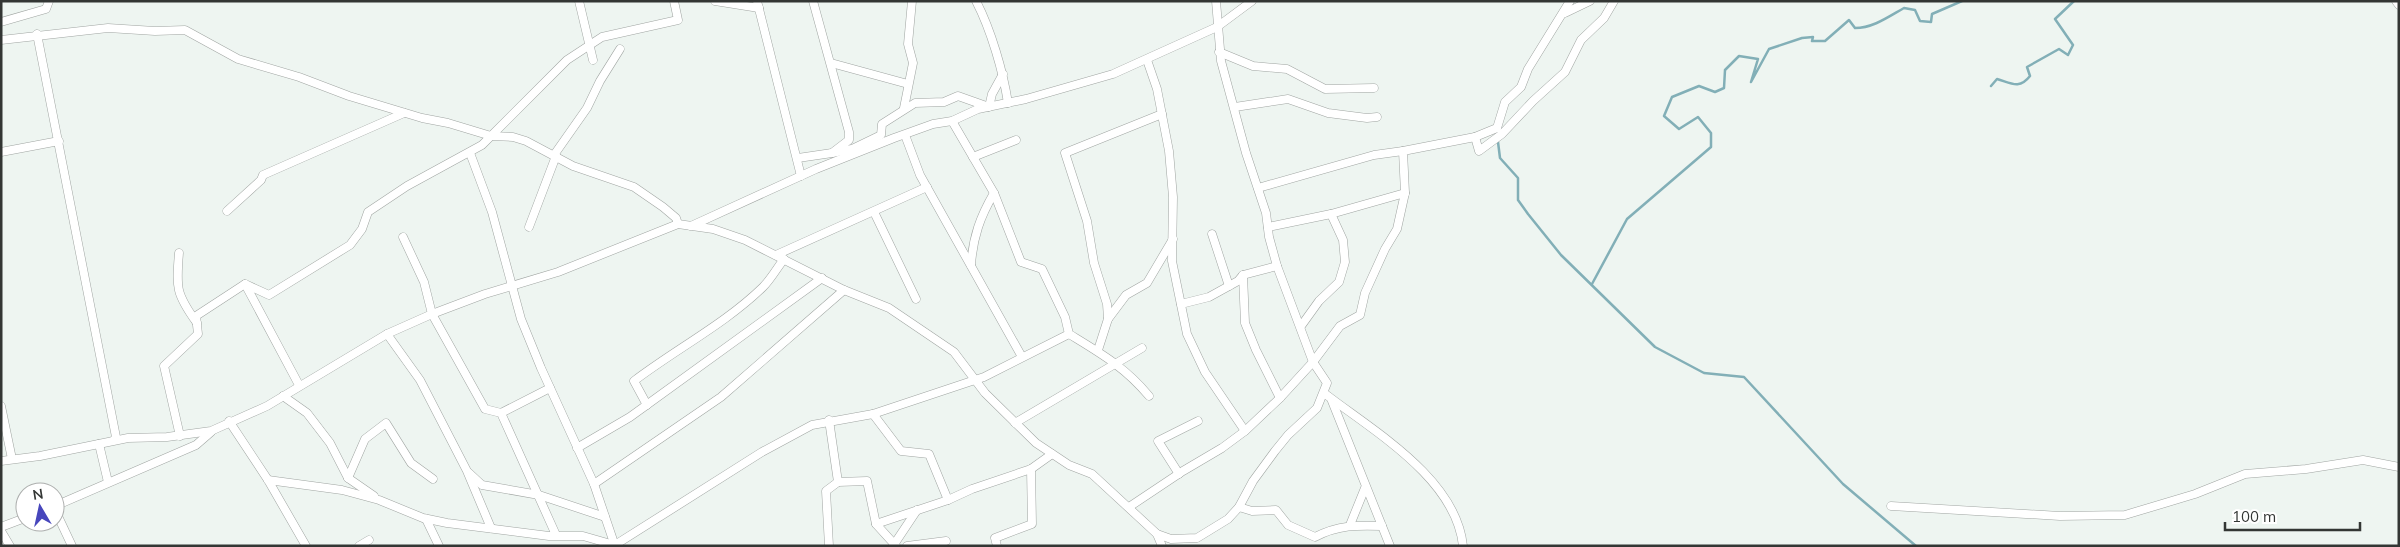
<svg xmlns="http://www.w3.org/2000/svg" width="2400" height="547" viewBox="0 0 2400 547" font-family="Mulish,sans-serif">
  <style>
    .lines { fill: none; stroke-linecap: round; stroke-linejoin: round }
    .stream { stroke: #82afb7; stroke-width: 2.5 }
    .street-casing { stroke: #a0a5a2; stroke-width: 9 }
    .street { stroke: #fff; stroke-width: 8 }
  </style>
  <rect width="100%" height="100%" fill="#eef5f1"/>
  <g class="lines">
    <g class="stream">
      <path d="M1991 86 1997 79C2011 83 2019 90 2030 76L2027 67 2059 49 2068 55 2073 45 2055 19 2074 1"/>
      <polyline points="1498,142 1500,158 1518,178 1518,200 1528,214 1561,255 1655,347 1704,373 1744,377 1843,484 1916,546"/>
      <path d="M1592 284 1627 219 1711 147V133L1698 117 1679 129 1664 116 1672 97 1699 86 1715 92 1724 88 1725 70 1739 56 1758 59 1751 82 1769 49 1802 38 1813 37 1812 41H1825L1849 20 1855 28C1873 28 1888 17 1904 8L1915 10 1920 21 1931 22 1932 14 1962 1"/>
    </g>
    <g class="street-casing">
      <g id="street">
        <polyline points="579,1 593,60"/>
        <polyline points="715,1 759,8"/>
        <polyline points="757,1 801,176"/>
        <path d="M976 1C991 30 1003 71 1008 103"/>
        <polyline points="1570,1 1528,69 1521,87 1505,102 1497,128 1475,137 1479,151 1502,134 1533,101 1565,72 1581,40 1604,18 1614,1"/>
        <polyline points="2396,1 2399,5"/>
        <polyline points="1565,13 1590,1"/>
        <polyline points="1,22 46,9 49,1"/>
        <polyline points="37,34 116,437 114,440"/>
        <polyline points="1,40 108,28 155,31 185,30 238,59 299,77 349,96 422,118 448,123 491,136 513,137 526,141 573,166 634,187 663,207 676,218 678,224"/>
        <polyline points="1219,52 1253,66 1287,69 1325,89 1374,88"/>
        <polyline points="1147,60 1157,89 1169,151 1173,197 1172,261 1187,334 1205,372 1245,431"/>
        <polyline points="831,63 908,84"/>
        <polyline points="1235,107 1288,99 1328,113 1367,118 1377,117"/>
        <polyline points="904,108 913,63 908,44 912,1"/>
        <path d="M952 121 994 193 1021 262 1042 269 1065 317 1069 334C1100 353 1125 367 1149 396"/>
        <polyline points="905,135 920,175 1022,357"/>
        <polyline points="1,152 59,141"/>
        <polyline points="470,153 492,212 521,319 541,368 594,484 615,546"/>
        <polyline points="832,153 852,149 881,135 882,124 915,103 944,102 958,96 989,107 992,94 1003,74"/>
        <polyline points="554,155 587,108 600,81 620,49"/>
        <polyline points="973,157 1016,140"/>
        <polyline points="798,158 832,153 849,140 849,132 813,1"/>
        <polyline points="1258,188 1374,155 1403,151"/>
        <polyline points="227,211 261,180 263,175 404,113"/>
        <polyline points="874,212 916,299"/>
        <polyline points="1331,214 1405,193"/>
        <polyline points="691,226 816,169 894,138 933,124 952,121 978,109 1026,99 1113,74 1217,27 1252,1"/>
        <polyline points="529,227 556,156"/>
        <polyline points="1268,227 1331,214 1343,240 1345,262 1339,282 1319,301 1301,326"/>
        <polyline points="1212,234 1229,286"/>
        <polyline points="403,237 424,282 432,314 485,409 501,413 556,535"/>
        <path d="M179 253C176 288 176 294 197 323"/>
        <polyline points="776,255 927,187"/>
        <path d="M971 265C973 237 980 217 994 193"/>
        <polyline points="1243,275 1245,323 1256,350 1280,398"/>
        <polyline points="245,284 299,385"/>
        <polyline points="1181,304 1209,297 1238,281 1243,275 1277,266"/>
        <polyline points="1108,319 1126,295 1147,283 1173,239"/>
        <polyline points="387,334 420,380 467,471 491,528"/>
        <polyline points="1098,350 1108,319 1107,304 1094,263 1087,221 1065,153 1162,114"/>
        <path d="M1324 393C1373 431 1456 478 1463 546"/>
        <polyline points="283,396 307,413 330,443 348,478"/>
        <polyline points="1332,401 1390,546"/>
        <path d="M647 405 634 381C676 349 725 324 763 287 771 279 777 268 784 259"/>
        <polyline points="1,406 12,459"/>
        <polyline points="501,413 550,388"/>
        <polyline points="873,414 901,451 929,454 948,500"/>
        <polyline points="829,420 838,482 867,481 876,524 896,546"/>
        <polyline points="229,421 268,480 306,546"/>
        <polyline points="1015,423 1142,348"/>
        <polyline points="180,436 164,366 198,334 196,316 245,284 269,295 350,245 362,229 368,212 407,186 482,145 567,60 602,37 678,20 674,1"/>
        <polyline points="99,444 108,482"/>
        <polyline points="577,448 630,417 822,278"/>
        <polyline points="1,461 40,456 128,438 167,437 211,431 267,406 387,334 432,314 485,294 558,272 678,224 713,229 745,240 844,290 889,308 954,352 985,393 1036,443 1069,465 1092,474 1157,534 1171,539 1197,538 1228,519 1239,507 1253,481 1275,451 1288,435 1317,408 1327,383 1313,362 1277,266 1269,237 1266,213 1246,153 1221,61 1216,1"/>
        <polyline points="469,473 482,485 539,495 605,517"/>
        <polyline points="1179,474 1158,441 1198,421"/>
        <polyline points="268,480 342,490 379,500 423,518 447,523 549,536 583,536 618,546"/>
        <polyline points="594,484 721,397 844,290"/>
        <polyline points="374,496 348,478 365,439 386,423 411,463 433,479"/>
        <polyline points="55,506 196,445 211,432"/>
        <polyline points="1891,506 2060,516 2125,515 2195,494 2245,474 2306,469 2363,460 2399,467"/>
        <polyline points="1129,507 1183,471 1222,448 1245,431 1280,398 1313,362 1340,326 1360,315 1365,293 1385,249 1397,229 1405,193 1403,151 1475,137"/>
        <path d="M1239 507 1252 511 1276 510 1288 525 1315 537C1338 525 1358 525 1382 526"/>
        <polyline points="55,510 72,546"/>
        <polyline points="426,519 439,546"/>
        <polyline points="876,524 948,500 972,489 1031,469 1052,454"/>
        <polyline points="1350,525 1365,488"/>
        <polyline points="1,527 25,518"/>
        <polyline points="1,531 10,546"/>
        <polyline points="1157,534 1162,546"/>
        <polyline points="615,545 762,452 812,425 873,414 984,377 1069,334"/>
        <polyline points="359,546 369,540"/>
        <polyline points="829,546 826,491 838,482"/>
        <polyline points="893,546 917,510"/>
        <polyline points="907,546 946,541"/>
        <polyline points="997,546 995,538 1032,524 1031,469"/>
      </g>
    </g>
    <use href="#street" class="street"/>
  </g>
  <rect width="2400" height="547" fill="none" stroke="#333634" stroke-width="5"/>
  <g transform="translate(40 507) rotate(351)"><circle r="24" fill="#ffffff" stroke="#adafae"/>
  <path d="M0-4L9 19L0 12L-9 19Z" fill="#4746bc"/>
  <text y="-8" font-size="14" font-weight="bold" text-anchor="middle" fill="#333634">N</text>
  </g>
  <path d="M2225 522v8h135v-8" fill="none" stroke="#333634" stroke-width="2.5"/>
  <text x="2232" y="522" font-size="15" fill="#333634" stroke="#ffffff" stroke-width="4" paint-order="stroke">100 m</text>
</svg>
